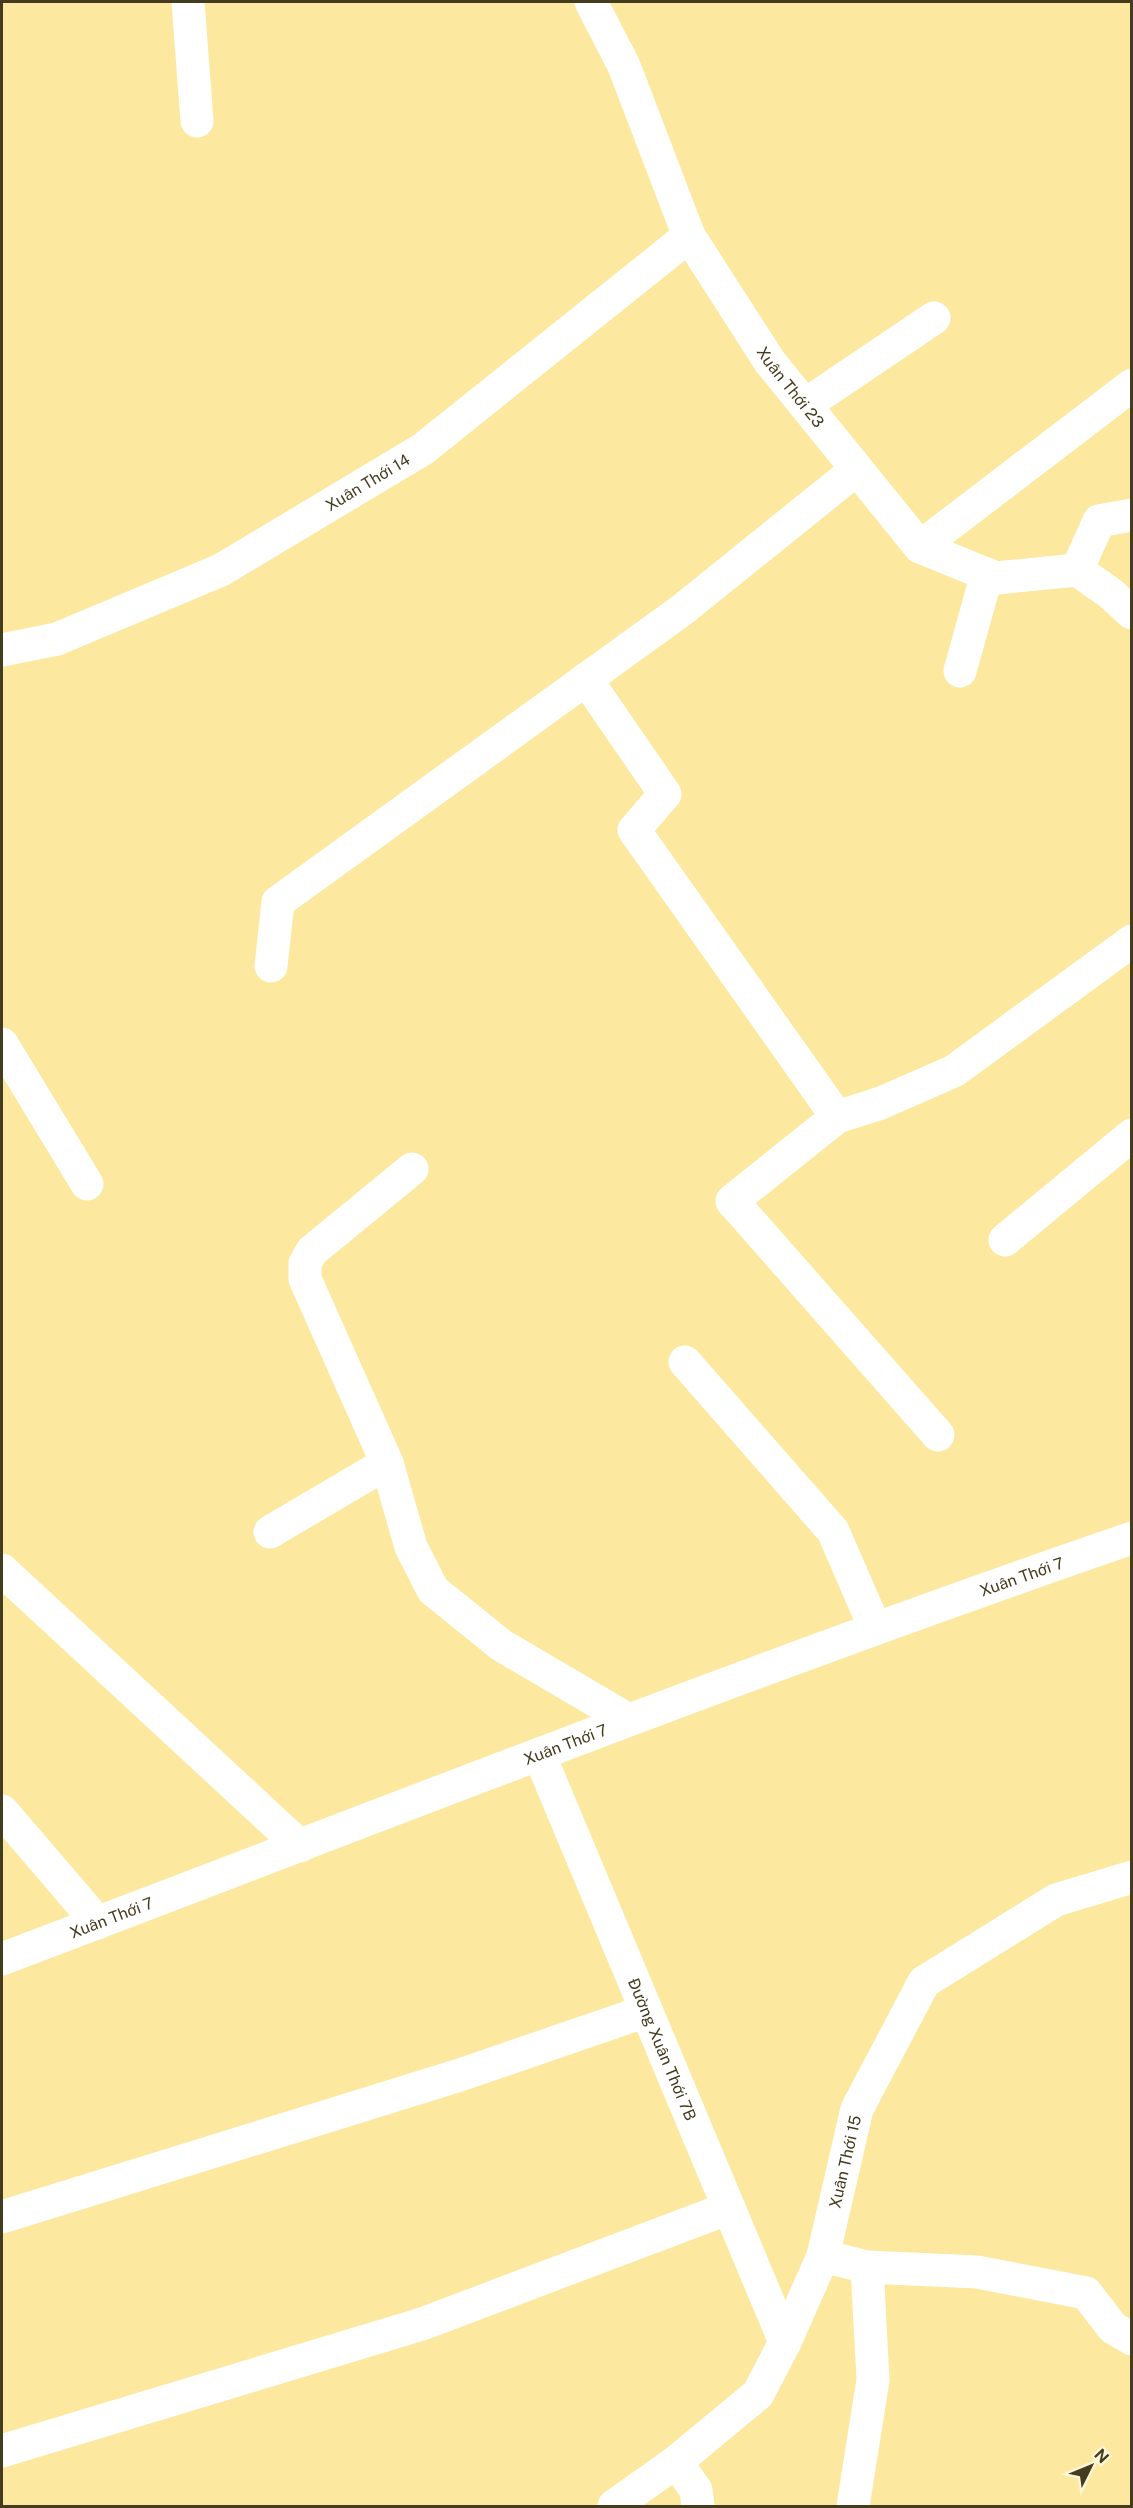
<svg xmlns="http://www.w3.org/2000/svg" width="1133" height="2508" viewBox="0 0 1133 2508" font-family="'Public Sans',sans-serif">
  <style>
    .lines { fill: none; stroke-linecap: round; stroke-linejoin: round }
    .minor { stroke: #fff; stroke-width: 33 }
    .labels { text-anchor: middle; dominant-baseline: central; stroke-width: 6; stroke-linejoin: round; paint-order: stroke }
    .street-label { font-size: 16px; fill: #443c1e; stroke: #fdf7da }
  </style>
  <rect width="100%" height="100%" fill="#fce99f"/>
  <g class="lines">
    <g class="minor">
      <polyline points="188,2 197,121"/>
      <path id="s1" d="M591 2 624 66 689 236 770 362 920 547 996 578 1077 570 1110 593 1132 613"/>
      <polyline points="805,405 934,318"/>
      <polyline points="920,547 1132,385"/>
      <polyline points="1077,570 1099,521 1132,515"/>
      <path id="s2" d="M2 650 57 639 221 570 423 449 689 236"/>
      <polyline points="960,671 987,574"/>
      <polyline points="586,679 665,794 634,830 837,1117 732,1201 938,1435"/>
      <polyline points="271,966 278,902 682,610 857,469"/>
      <polyline points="2,1044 87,1184"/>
      <polyline points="837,1117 881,1103 954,1071 1132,941"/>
      <polyline points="412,1169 312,1251 305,1263 305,1279 387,1463 411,1547 433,1590 501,1645 627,1719"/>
      <polyline points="1005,1240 1132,1135"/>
      <polyline points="685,1362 833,1531 875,1628"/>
      <polyline points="270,1532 387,1463"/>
      <polyline points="2,1570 300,1846"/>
      <path id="s3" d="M539 1754 785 2342"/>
      <polyline points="2,1811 98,1923"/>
      <path id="s4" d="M2 1959C377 1817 751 1669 1132 1538"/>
      <polyline points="2,2217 460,2075 646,2011"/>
      <polyline points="823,2256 867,2267 977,2272 1086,2293 1113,2328 1132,2339"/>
      <polyline points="2,2451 422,2324 729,2208"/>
      <polyline points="676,2462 696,2490 698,2506"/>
      <path id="s5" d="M614 2506 676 2462 758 2394 785 2342 823 2256 857 2109 924 1982 1056 1900 1132 1877"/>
      <polyline points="853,2506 873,2380 867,2267"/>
    </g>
  </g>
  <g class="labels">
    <g class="street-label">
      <text stroke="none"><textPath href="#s1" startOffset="436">Xuân Thới 23</textPath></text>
      <text stroke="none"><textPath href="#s2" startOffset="405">Xuân Thới 14</textPath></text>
      <text stroke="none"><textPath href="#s4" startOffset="1089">Xuân Thới 7</textPath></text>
      <text stroke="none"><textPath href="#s4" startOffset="603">Xuân Thới 7</textPath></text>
      <text stroke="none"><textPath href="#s4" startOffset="117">Xuân Thới 7</textPath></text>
      <text stroke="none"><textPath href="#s3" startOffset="320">Đường Xuân Thới 7B</textPath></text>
      <text stroke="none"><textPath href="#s5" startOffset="432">Xuân Thới 15</textPath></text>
    </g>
  </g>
  <rect width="1133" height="2508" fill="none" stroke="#443c1e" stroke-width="6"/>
  <g transform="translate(1091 2466) rotate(47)" stroke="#fdf7da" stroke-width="4.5" paint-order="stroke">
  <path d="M0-4.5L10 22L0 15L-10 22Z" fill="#443c1e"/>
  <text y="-9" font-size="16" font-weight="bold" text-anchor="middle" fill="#443c1e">N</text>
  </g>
</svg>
